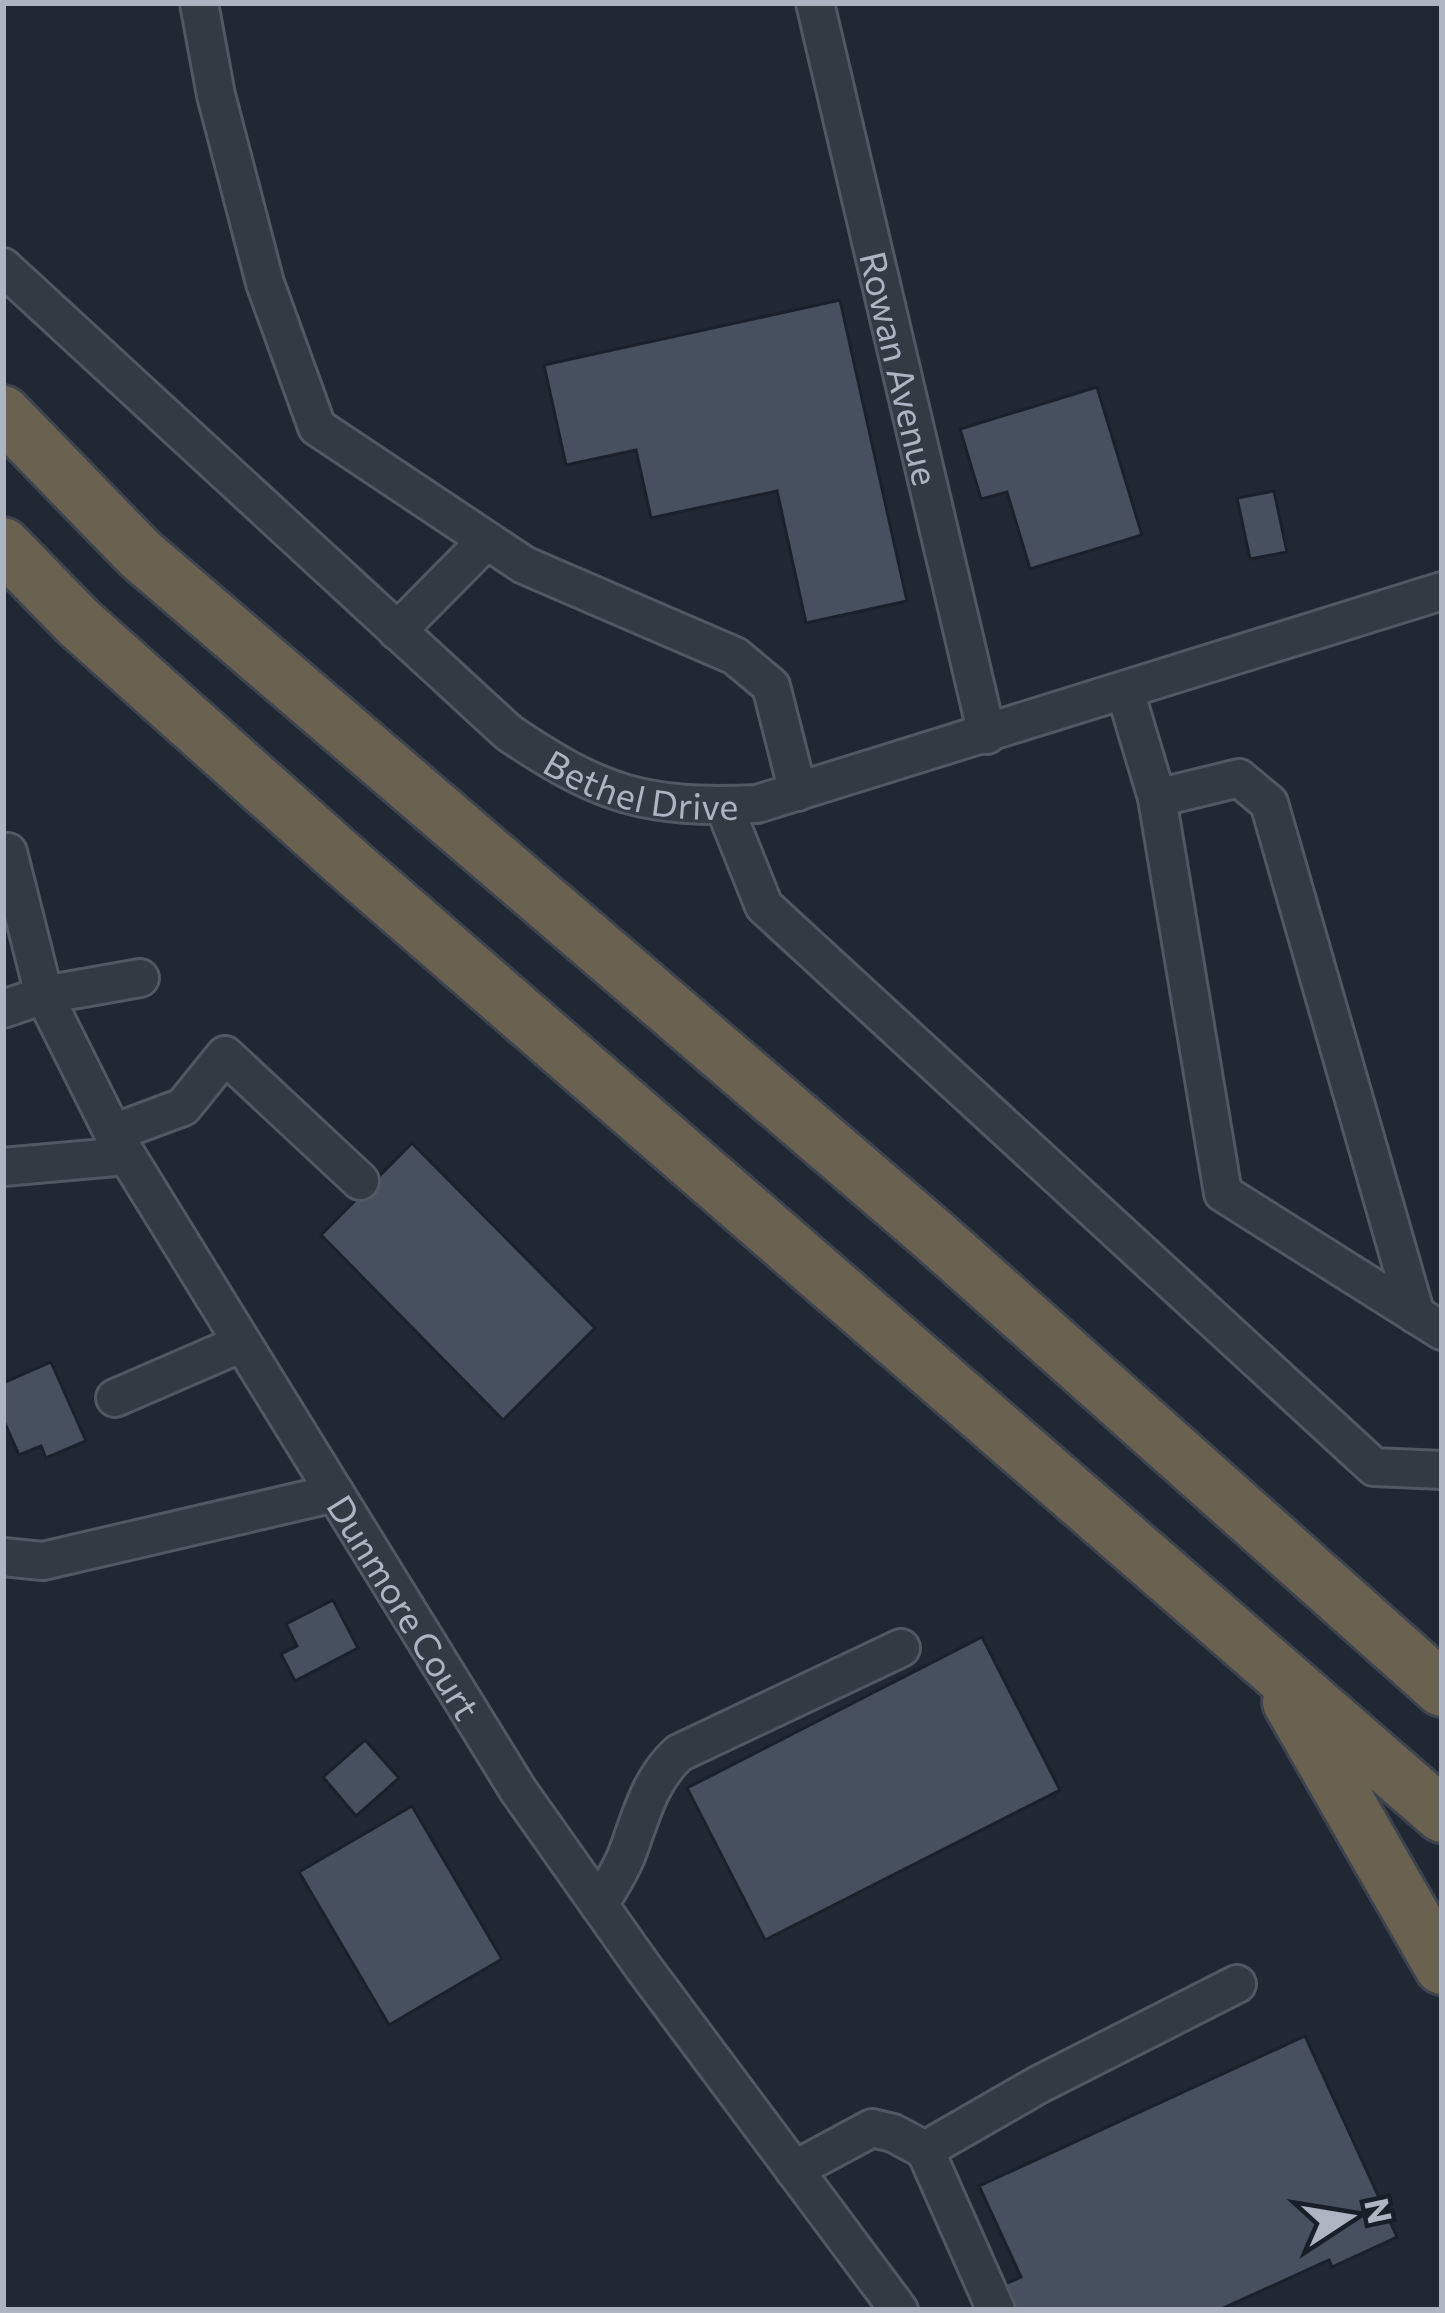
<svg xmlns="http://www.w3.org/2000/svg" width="1445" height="2313" viewBox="0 0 1445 2313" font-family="Commissioner,sans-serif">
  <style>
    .building { fill: #47505f; stroke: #1b212b; stroke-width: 3 }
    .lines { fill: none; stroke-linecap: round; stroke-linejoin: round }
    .minor-casing { stroke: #515763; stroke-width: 42 }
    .highway-casing { stroke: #3e444f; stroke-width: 60 }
    .minor { stroke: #333a44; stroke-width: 36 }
    .highway { stroke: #6a6151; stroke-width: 54 }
    .labels { text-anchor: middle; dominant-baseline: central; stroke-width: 9; stroke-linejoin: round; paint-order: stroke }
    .street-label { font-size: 36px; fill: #adb4c2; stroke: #191f29 }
  </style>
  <rect width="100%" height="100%" fill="#202834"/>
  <g class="building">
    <polygon points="840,300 907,601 806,623 777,491 651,518 636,450 566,465 544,365"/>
    <polygon points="1097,387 1142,535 1030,569 1007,492 981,499 960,429"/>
    <polygon points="1274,491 1287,552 1250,559 1237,498"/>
    <polygon points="412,1143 595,1328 503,1420 321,1235"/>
    <polygon points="51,1362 86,1441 46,1458 41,1446 19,1455 3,1419 3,1383"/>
    <polygon points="333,1600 358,1648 295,1681 281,1654 297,1646 286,1624"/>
    <polygon points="982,1637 1060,1790 765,1940 687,1788"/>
    <polygon points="365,1740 399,1778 356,1816 323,1777"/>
    <polygon points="412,1806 502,1959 389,2025 299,1872"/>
    <polygon points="1305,2036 1397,2237 1332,2267 1329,2260 1219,2310 1011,2310 1000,2286 1021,2277 979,2186"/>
  </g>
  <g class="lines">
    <g class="minor-casing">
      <g id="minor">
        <polyline points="199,3 216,95 265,283 317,427 524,565 735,656 771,686 798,792"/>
        <path id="s1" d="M815 3 987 735"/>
        <path id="s2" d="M3 267 509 733C601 795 645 809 757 804L1442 591"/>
        <polyline points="397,631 486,541"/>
        <polyline points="1125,691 1157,798 1223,1193 1442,1331"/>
        <polyline points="1157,798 1239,778 1269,803 1416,1315"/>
        <polyline points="724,806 764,906 1374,1467 1442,1470"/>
        <path id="s3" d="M8 852 44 995 113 1133 518 1790 643 1967 899 2310"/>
        <polyline points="3,1009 44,995 140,978"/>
        <polyline points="113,1133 183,1107 225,1055 360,1181"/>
        <polyline points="3,1167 127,1156"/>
        <polyline points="115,1398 242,1343"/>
        <polyline points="3,1557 43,1561 335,1493"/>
        <path d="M599 1905C609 1888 620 1872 627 1854 641 1817 649 1780 679 1753L901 1648"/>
        <polyline points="925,2150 996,2310"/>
        <polyline points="794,2170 872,2128 893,2133 925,2150 1038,2085 1237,1984"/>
      </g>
    </g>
    <g class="highway-casing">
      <g id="highway">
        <polyline points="3,413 140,554 933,1235 1442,1689"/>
        <polyline points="3,545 78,622 352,867 1442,1815"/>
        <polyline points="1290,1702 1442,1967"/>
      </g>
    </g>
    <use href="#minor" class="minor"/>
    <use href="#highway" class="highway"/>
  </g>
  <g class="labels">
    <g class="street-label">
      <text stroke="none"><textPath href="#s1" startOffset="375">Rowan Avenue</textPath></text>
      <text stroke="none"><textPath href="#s2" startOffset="834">Bethel Drive</textPath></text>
      <text stroke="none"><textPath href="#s3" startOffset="858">Dunmore Court</textPath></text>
    </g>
  </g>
  <rect width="1445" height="2313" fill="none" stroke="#adb4c2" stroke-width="12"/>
  <g transform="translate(1349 2217) rotate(78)" stroke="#191f29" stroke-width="9" paint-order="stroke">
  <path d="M0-9L21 45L0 30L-21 45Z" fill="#adb4c2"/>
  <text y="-18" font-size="33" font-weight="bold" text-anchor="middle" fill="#adb4c2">N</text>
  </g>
</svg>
